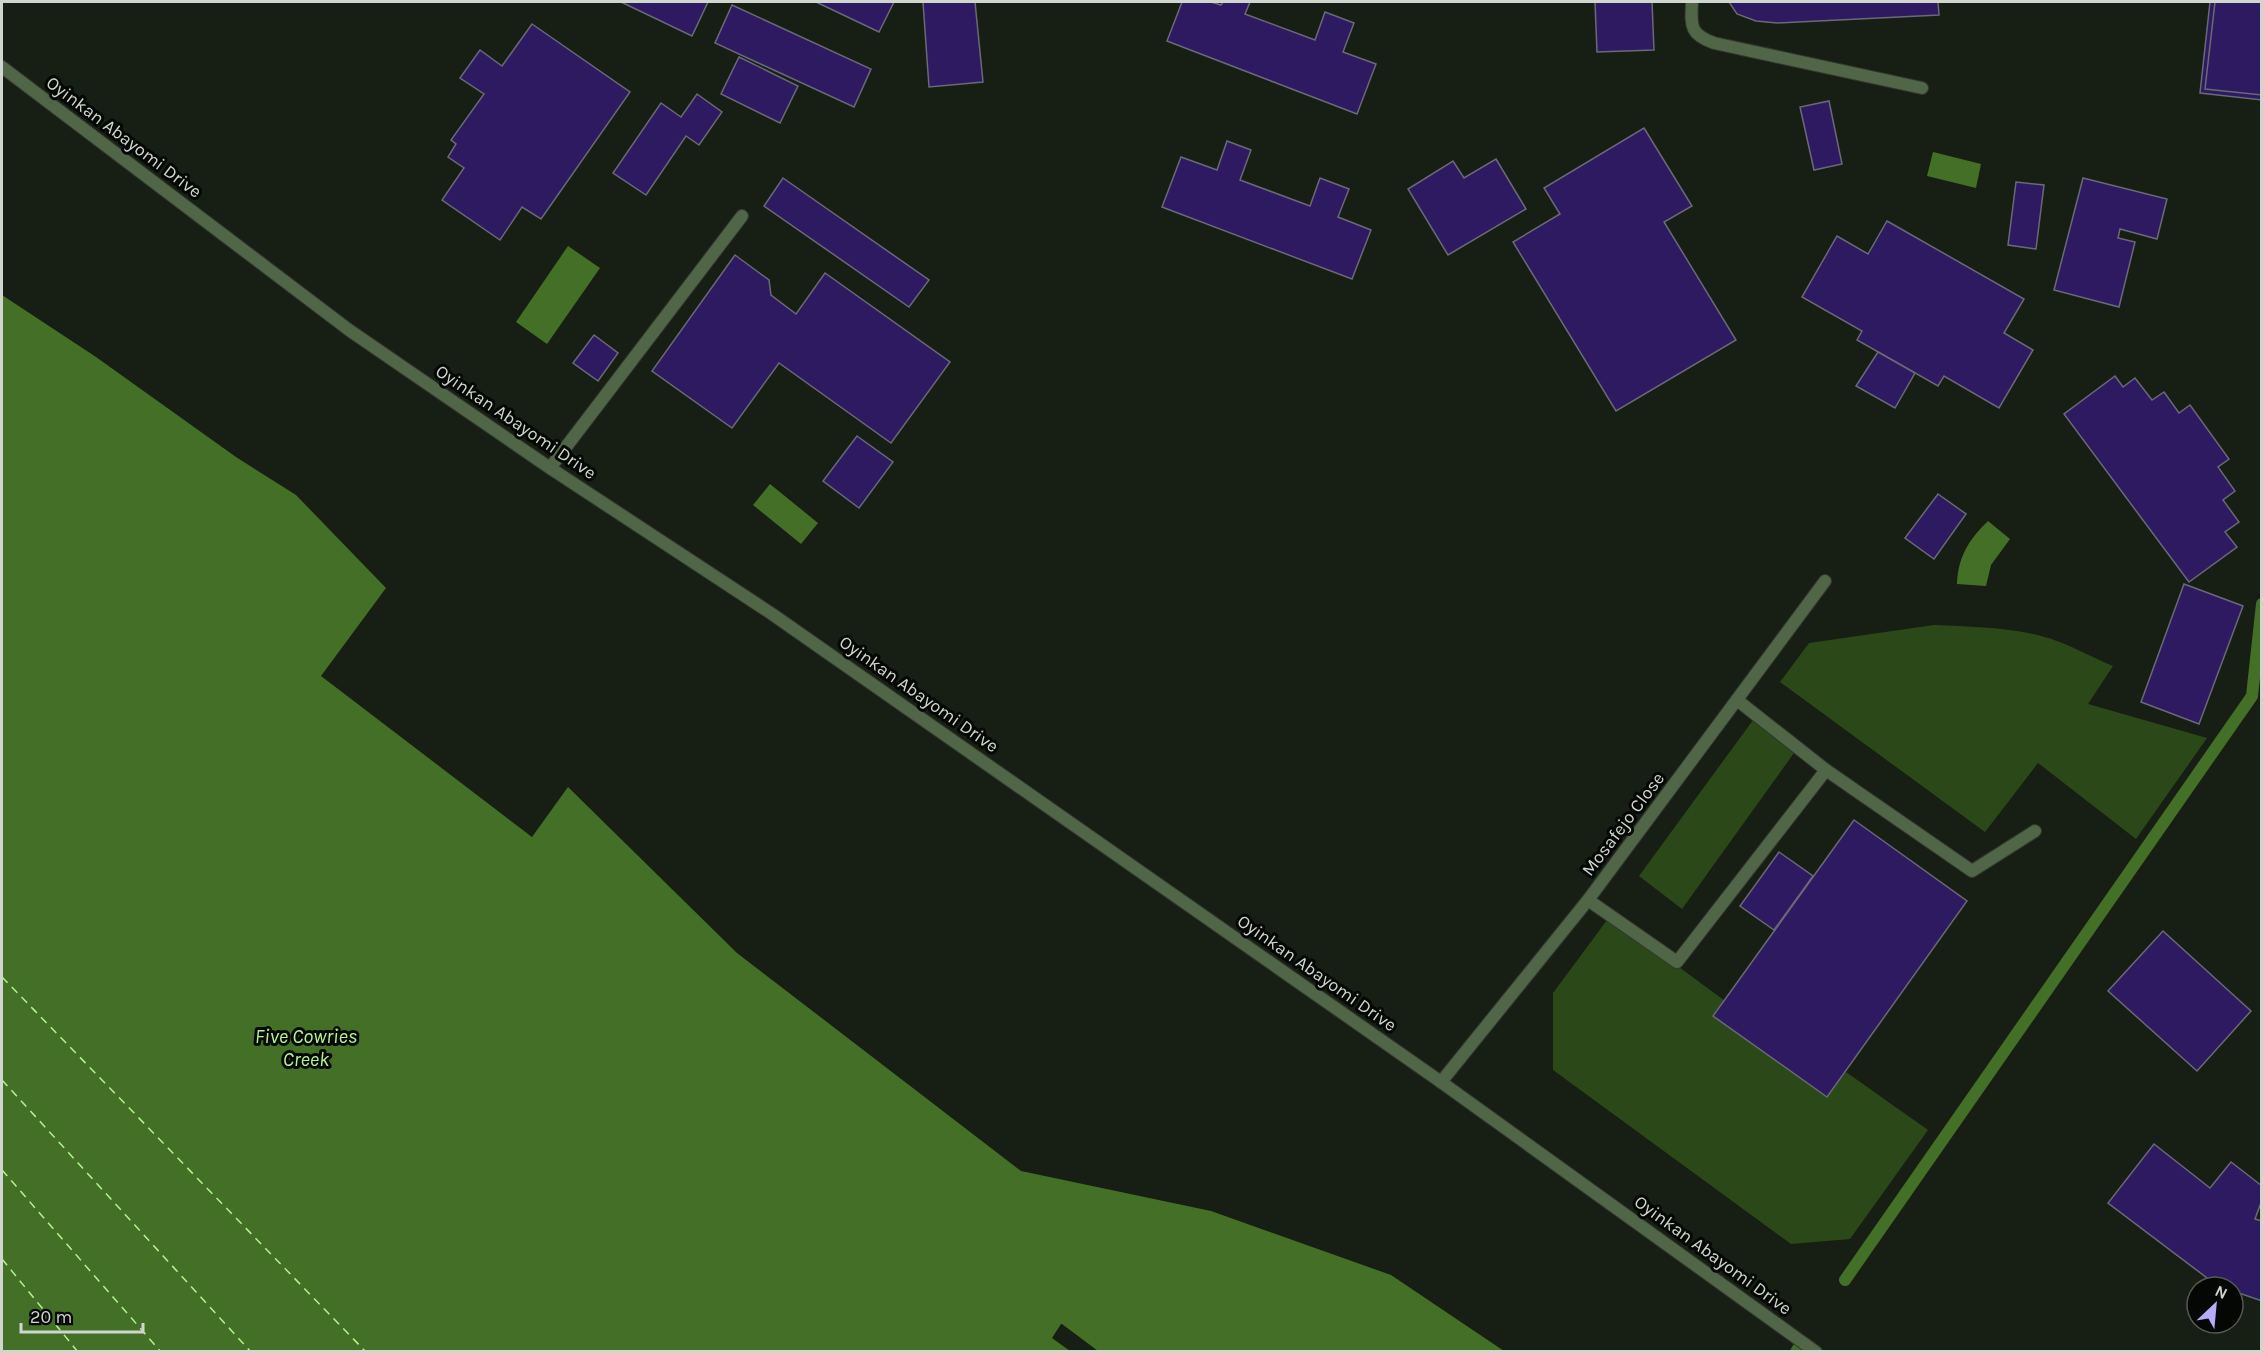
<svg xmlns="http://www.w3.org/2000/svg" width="2263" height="1353" viewBox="0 0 2263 1353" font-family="Karla,sans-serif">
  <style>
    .green { fill: #2b4918 }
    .water { fill: #437026 }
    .pier { fill: #171e13 }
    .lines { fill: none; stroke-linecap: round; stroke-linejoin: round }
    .stream { stroke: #437026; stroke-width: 12 }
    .ferry { stroke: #b2f48f; stroke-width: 1.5; stroke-dasharray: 8 6; stroke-linecap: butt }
    .building { fill: #2d1a60; stroke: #6a6978; stroke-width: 1.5 }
    .service-casing { stroke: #31382d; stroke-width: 14 }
    .minor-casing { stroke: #31382d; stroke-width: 14 }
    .tertiary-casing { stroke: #31382d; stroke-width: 14 }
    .service { stroke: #516547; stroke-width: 12 }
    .minor { stroke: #516547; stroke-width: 12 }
    .tertiary { stroke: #516547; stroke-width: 12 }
    .labels { text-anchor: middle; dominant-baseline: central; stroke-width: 6; stroke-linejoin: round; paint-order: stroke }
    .street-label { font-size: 18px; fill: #d0d5ce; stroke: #050704 }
    .water-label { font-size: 20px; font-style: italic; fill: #b2f48f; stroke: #050704 }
  </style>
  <rect width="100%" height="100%" fill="#171e13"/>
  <g class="green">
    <path d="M1934 625C1974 627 2019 627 2057 641 2076 648 2094 658 2113 666L2088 704 2207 738 2136 839 2038 763 1985 832 1780 682 1809 643Z"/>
    <polygon points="1756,716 1799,746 1682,909 1639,876"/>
    <polygon points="1610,916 1725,1001 1714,1017 1827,1097 1846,1072 1928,1130 1850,1239 1791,1244 1553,1070 1553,993"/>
  </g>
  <g class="water">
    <polygon points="1933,152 1981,164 1976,188 1927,176"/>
    <polygon points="568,246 600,268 547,344 516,322"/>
    <polygon points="2,295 96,357 236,457 296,495 386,588 321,676 532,837 568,787 737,953 1021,1171 1211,1211 1391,1275 1504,1351 2,1351"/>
    <polygon points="770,484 818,523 801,544 753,505"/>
    <path d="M1988 521 2010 539 1991 565 1986 586 1957 584C1958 557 1969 539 1988 521Z"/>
  </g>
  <polygon class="pier" points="1061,1324 1062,1324 1098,1351 1070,1351 1052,1338"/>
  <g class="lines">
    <g class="stream">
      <polyline points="1845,1280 2252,696 2262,604"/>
      <polyline points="1796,1352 1799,1347"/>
    </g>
    <g class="ferry">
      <polyline points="2,977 366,1352"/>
      <polyline points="2,1080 251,1352"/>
      <polyline points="2,1170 161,1352"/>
      <polyline points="2,1259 78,1352"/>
    </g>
  </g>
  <g class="building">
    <polygon points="621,2 708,2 692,36"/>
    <polygon points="816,2 894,2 879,32"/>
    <polygon points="923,2 975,2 983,82 929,87"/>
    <polygon points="1182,2 1211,2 1221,5 1223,2 1250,2 1245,14 1315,40 1325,12 1354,23 1343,52 1376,64 1357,114 1167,41"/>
    <polygon points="1595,2 1652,2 1654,50 1597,52"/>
    <polygon points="1729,2 1938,2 1939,15 1777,23 1756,21 1737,14"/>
    <polygon points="2210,2 2262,2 2262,100 2200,93"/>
    <polygon points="2215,2 2262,2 2262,95 2205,89"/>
    <polygon points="732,5 871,69 854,107 715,43"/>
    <polygon points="532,24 630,92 541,219 522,207 500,240 442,200 464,168 448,157 456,144 451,140 484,94 460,78 480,50 502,66"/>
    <polygon points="739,57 798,86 780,123 721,94"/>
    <polygon points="697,94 722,112 699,145 686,136 646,195 613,173 661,103 681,117"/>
    <polygon points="1829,101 1842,164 1814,170 1800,107"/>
    <polygon points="1644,128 1692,206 1664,222 1736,340 1616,411 1513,242 1560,214 1544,188"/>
    <polygon points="1227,141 1251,150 1240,180 1310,206 1320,178 1349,189 1338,217 1371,230 1352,279 1162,207 1181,157 1217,170"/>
    <polygon points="1496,159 1526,209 1448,255 1408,189 1453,161 1464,178"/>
    <polygon points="783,178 929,280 909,307 764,206"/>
    <polygon points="2083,178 2167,199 2157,239 2120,229 2118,238 2135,242 2119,307 2054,290"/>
    <polygon points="2016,182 2044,185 2036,249 2008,245"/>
    <polygon points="1887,221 2024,299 2004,333 2033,350 1999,408 1944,376 1938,386 1857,340 1862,331 1802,297 1837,236 1868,254"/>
    <polygon points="735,255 769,280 771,295 796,314 825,273 950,362 891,443 779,363 732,428 652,371"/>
    <polygon points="594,335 618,353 598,381 573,363"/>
    <polygon points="1878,352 1915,373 1895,408 1856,386"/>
    <polygon points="2115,376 2123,387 2135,378 2152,400 2164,392 2179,413 2190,405 2229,459 2218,467 2235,491 2223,500 2239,522 2225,532 2237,547 2189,582 2064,414"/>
    <polygon points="857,436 893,462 859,508 823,481"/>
    <polygon points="1938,494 1966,514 1934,559 1905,538"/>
    <polygon points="2184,584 2243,606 2199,724 2141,702"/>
    <polygon points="1854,820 1967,901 1827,1097 1713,1016"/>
    <polygon points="1779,852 1813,876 1774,930 1740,906"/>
    <polygon points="2163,931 2251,1011 2197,1071 2108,991"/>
    <polygon points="2154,1144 2210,1188 2231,1162 2262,1186 2262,1200 2255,1219 2262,1221 2262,1301 2233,1291 2233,1287 2219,1287 2108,1203"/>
  </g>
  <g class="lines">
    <g class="service-casing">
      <g id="service">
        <path d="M1692 2C1691 25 1689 34 1714 43L1922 88"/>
        <polyline points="550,468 742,216"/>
        <polyline points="1826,770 1972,871 2035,831"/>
        <polyline points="1588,900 1677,962 1826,770 1737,700"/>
      </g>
    </g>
    <g class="minor-casing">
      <polyline id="minor" points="1441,1082 1588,900 1825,581"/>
    </g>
    <g class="tertiary-casing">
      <polyline id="tertiary" points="2,67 349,330 550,468 772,614 1441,1082 1816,1352"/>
    </g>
    <use href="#service" class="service"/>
    <use href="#minor" class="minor"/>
    <use href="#tertiary" class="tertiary"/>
  </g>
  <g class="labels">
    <g class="street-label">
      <text transform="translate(124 137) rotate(37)">Oyinkan Abayomi Drive</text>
      <text transform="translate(516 422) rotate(34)">Oyinkan Abayomi Drive</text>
      <text transform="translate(919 694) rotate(35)">Oyinkan Abayomi Drive</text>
      <text transform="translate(1623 824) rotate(-53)">Mosafejo Close</text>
      <text transform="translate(1317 973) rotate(35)">Oyinkan Abayomi Drive</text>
      <text transform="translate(1713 1255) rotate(36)">Oyinkan Abayomi Drive</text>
    </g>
    <g class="water-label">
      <text x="306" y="1036">Five Cowries<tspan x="306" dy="23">Creek</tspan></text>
    </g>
  </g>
  <rect width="2263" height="1353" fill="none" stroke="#d0d5ce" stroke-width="6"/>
  <g transform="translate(2215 1305) rotate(26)"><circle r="28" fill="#050704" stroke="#565955" stroke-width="1.5"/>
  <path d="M0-4.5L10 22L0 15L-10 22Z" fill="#b6acf8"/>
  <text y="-9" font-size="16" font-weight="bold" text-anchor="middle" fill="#d0d5ce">N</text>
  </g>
  <path d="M21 1323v9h122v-9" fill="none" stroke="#d0d5ce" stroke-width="3"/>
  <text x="30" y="1323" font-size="18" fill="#d0d5ce" stroke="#050704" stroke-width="4.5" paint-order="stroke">20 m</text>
</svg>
